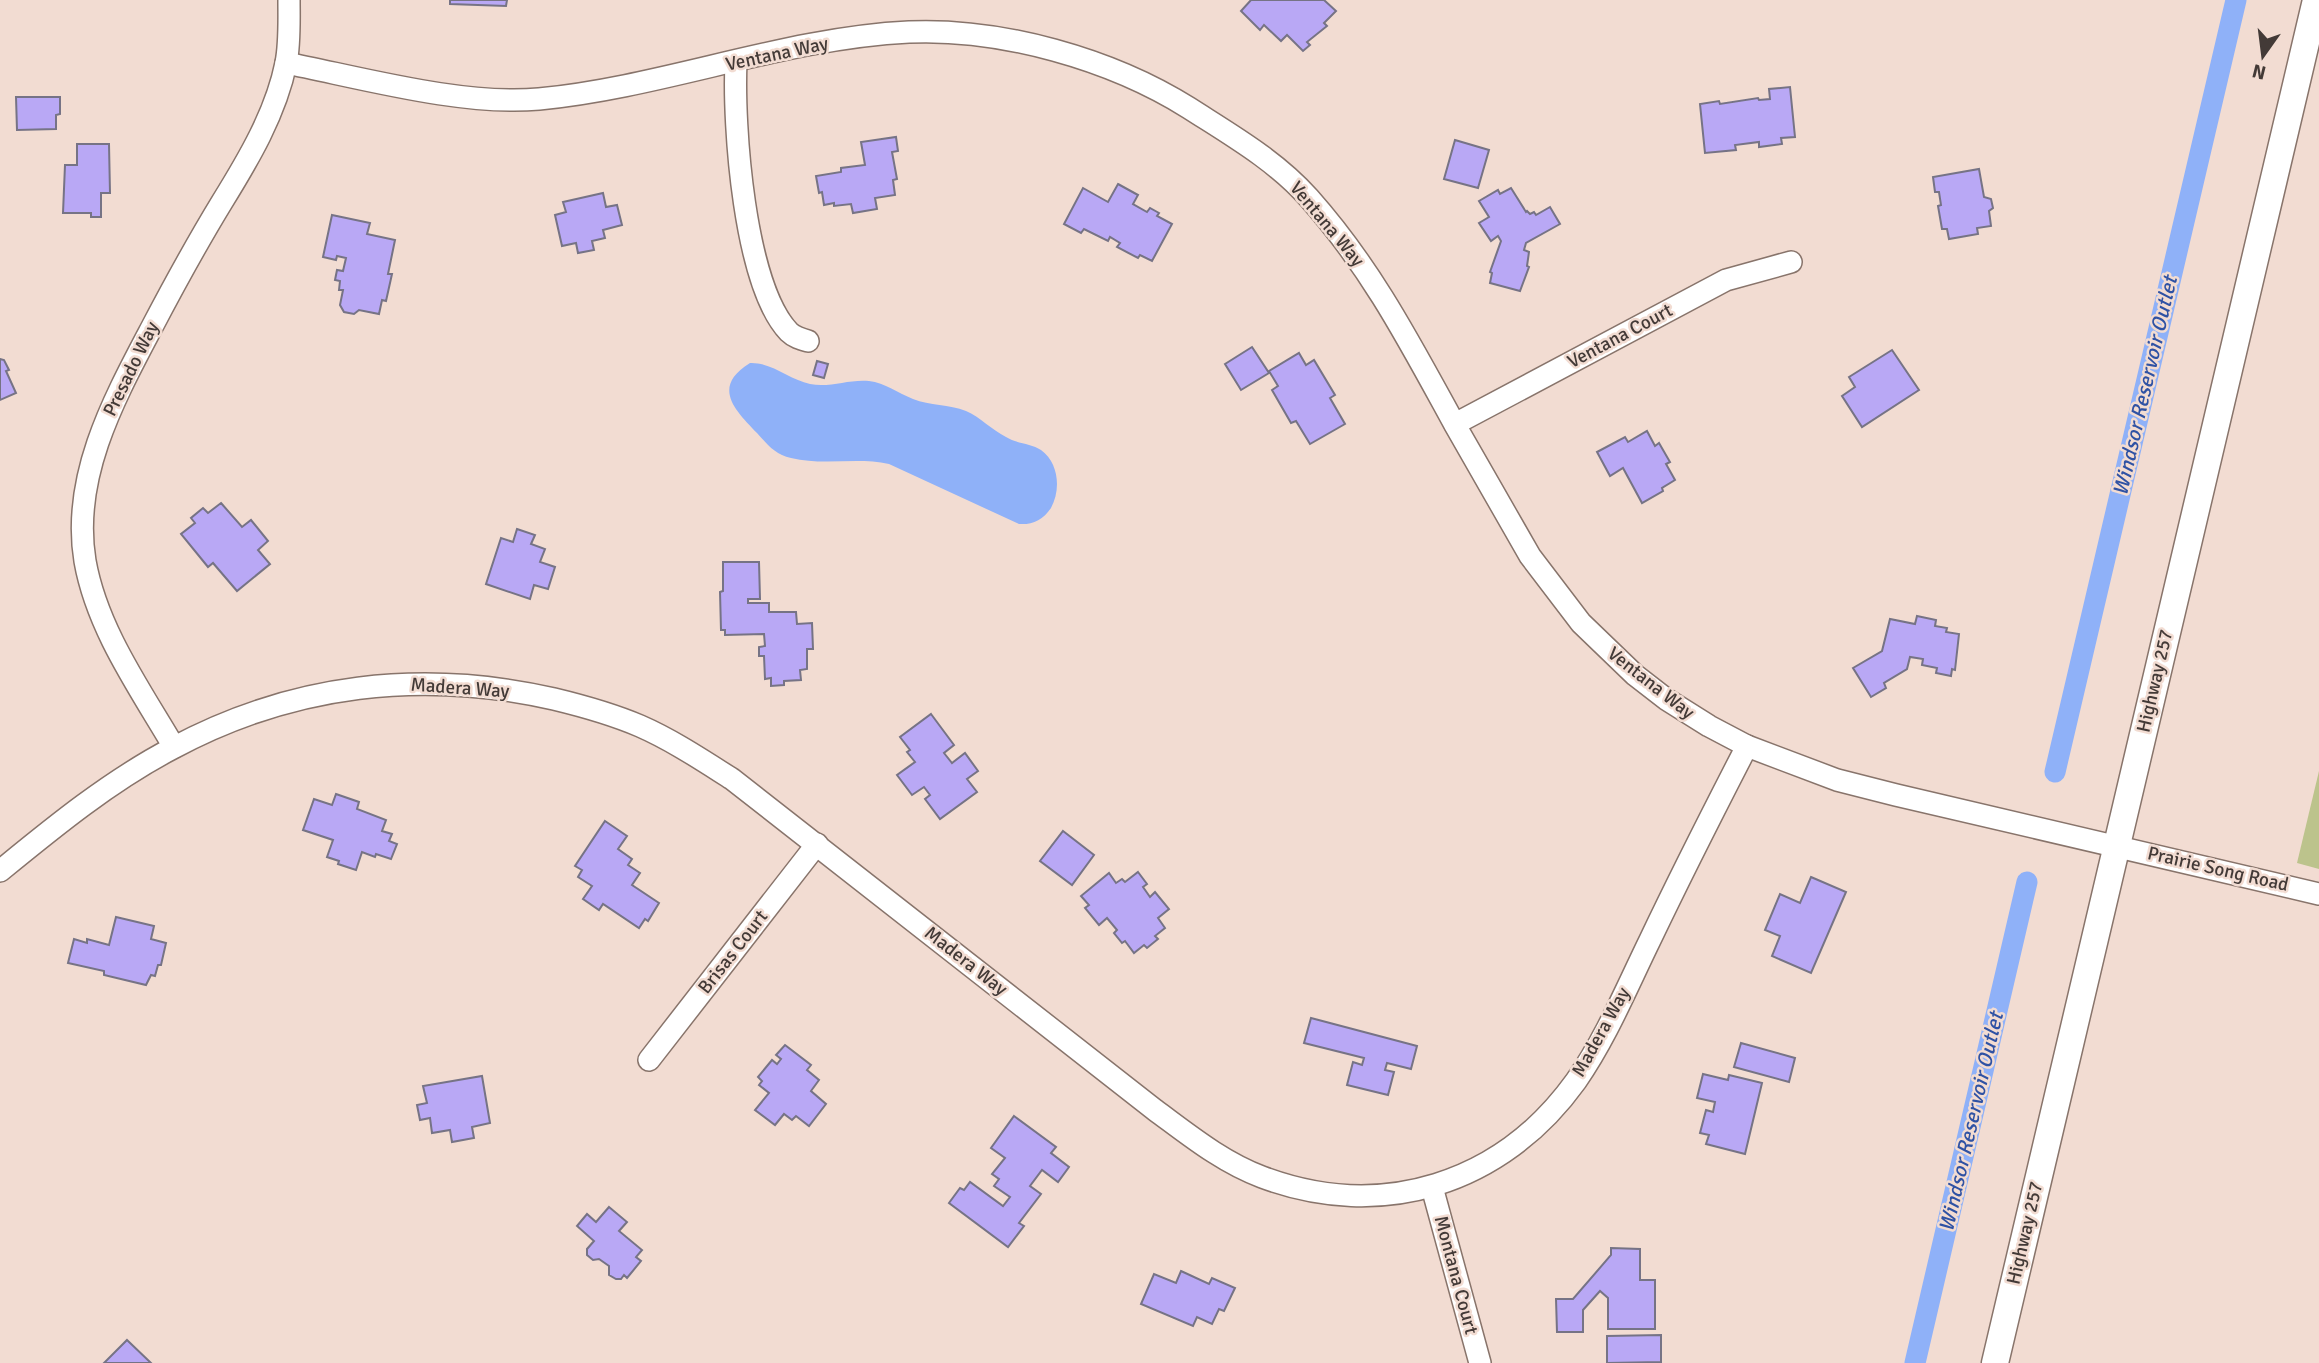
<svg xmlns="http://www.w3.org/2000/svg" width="2319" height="1363" viewBox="0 0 2319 1363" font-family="Signika,sans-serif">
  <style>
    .green { fill: #bcc38c }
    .water { fill: #8fb1f8 }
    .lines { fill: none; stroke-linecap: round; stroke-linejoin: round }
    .canal { stroke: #8fb1f8; stroke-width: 21 }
    .building { fill: #b9a8f5; stroke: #767385; stroke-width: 2 }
    .minor-casing { stroke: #88746b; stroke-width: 24 }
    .major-casing { stroke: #88746b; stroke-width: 29 }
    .minor { stroke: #fff; stroke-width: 21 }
    .major { stroke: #fff; stroke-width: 26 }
    .labels { text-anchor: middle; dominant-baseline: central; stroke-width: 5; stroke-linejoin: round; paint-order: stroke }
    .street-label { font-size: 19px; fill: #433a37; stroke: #f2dcd2 }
    .water-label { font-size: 21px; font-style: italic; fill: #2f52a4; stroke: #f2dcd2 }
  </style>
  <rect width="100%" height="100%" fill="#f2dcd2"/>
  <polygon class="green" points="2319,771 2319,869 2297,863"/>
  <path class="water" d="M750 363C771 362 790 380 810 384 830 388 849 379 869 381 885 383 898 393 913 399 930 406 949 404 966 411 980 417 992 430 1006 437 1017 444 1031 443 1041 450 1059 463 1061 490 1051 508 1043 520 1032 525 1019 524L889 464C857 457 823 466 791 458 775 455 767 444 757 433 735 410 711 387 750 363Z"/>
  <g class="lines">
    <g class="canal">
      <polyline points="2055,772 2236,0"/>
      <polyline points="1915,1363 2027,882"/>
    </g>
  </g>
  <g class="building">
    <polygon points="450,0 507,0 506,6 450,4"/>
    <polygon points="1251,0 1324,0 1336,11 1324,23 1327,26 1307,42 1310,45 1303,51 1287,35 1281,41 1264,25 1260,30 1241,11"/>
    <polygon points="1790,87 1795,137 1781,138 1782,144 1759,147 1759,142 1735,145 1736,150 1705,153 1700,104 1719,101 1720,104 1758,98 1759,100 1770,99 1769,89"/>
    <polygon points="16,97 60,97 60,114 56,115 56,129 17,130"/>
    <polygon points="896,137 898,151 892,152 897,179 893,180 895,195 875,198 877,209 853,213 851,204 834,206 834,203 824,205 822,192 819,193 816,176 841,172 841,168 865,165 861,142"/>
    <polygon points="1455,140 1489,150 1478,188 1444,179"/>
    <polygon points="77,144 109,144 110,193 101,193 101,217 91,217 91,213 63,213 65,165 77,165"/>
    <polygon points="1979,169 1984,197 1991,199 1993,208 1989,211 1991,226 1977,228 1978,234 1949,239 1947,229 1942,229 1938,206 1941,205 1939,192 1935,192 1933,177"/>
    <polygon points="1118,184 1138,195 1133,204 1147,212 1150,208 1159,213 1157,216 1172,224 1152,261 1140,255 1138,258 1117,247 1120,243 1110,237 1108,241 1084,229 1081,233 1064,224 1083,188 1108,202"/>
    <polygon points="1511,188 1526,212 1527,211 1530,214 1534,212 1536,215 1550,207 1560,224 1526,243 1524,250 1529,252 1527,266 1529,267 1520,291 1490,283 1492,273 1490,272 1501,241 1498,236 1491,241 1479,223 1489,217 1479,201 1498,190 1500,194"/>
    <polygon points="603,193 606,207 617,205 622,225 603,230 605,238 592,241 594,250 578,253 576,243 562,246 555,215 566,212 563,202"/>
    <polygon points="332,215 370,223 367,234 395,240 388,274 392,274 386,301 382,300 379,314 359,310 354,314 344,312 340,305 343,290 339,290 340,281 335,280 337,270 343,271 346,258 337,256 336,260 323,257"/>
    <polygon points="1252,347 1269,373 1241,390 1225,364"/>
    <polygon points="1892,350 1919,390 1862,427 1842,396 1855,387 1849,377"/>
    <polygon points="1299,353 1306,365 1314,360 1335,395 1330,398 1345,424 1310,444 1296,421 1291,423 1272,390 1278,386 1269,371"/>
    <polygon points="0,359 4,360 9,370 6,371 16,393 0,400"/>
    <polygon points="817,361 828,364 824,378 813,375"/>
    <polygon points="1647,431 1655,446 1659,443 1670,462 1666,464 1675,480 1662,488 1663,491 1642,503 1623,468 1610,476 1597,452 1625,437 1628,442"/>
    <polygon points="221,503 242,527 251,520 268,541 258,550 270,564 237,591 213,563 208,567 181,534 195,523 191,518 203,508 208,513"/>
    <polygon points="517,529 535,535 531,544 545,549 540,562 555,567 548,589 534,585 530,599 486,584 501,538 513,542"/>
    <polygon points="723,562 759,562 760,599 748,599 748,603 769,603 769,612 796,612 797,624 812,623 813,649 807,649 807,669 800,670 801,680 784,681 784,685 771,686 771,678 765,679 764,656 759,656 759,647 765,646 764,634 725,635 725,630 721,630 720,592 723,591"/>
    <polygon points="1917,616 1936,620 1935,626 1947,628 1946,632 1959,634 1955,670 1952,669 1951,676 1936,673 1937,668 1922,665 1923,659 1910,657 1907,669 1884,683 1886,688 1871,697 1853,668 1882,651 1890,619 1915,624"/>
    <polygon points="931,714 954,745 944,753 952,763 965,753 978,771 967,779 977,792 940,819 925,799 930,795 924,787 912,795 897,775 915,762 907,752 910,750 900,737"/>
    <polygon points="336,794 359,802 357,809 386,820 382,831 392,834 389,841 397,844 391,859 376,854 375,857 362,852 356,870 338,864 339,861 327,857 333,840 303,830 314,799 332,805"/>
    <polygon points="605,821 627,836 618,849 632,859 628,865 640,873 632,885 659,903 648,921 645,919 639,928 603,904 599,910 583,899 592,886 578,877 582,870 575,866"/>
    <polygon points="1063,831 1094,855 1072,885 1040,861"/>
    <polygon points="1138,872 1147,884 1143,887 1150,897 1155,892 1169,909 1158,918 1165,928 1155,936 1158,939 1147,948 1144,945 1134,953 1125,941 1122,943 1114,933 1117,930 1107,918 1099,925 1085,908 1089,905 1081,896 1109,873 1116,883 1122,879 1125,882"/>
    <polygon points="1811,877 1846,892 1811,973 1772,956 1780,936 1765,930 1780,894 1800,903"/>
    <polygon points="116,917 154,926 151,939 166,943 161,965 158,965 155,976 151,975 146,985 104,975 104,971 68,963 74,939 87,943 87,939 109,945"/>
    <polygon points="1311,1018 1417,1046 1411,1069 1387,1063 1385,1070 1394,1072 1388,1095 1347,1085 1353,1062 1362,1065 1364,1058 1304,1043"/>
    <polygon points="1741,1043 1795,1058 1789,1082 1734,1067"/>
    <polygon points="785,1045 811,1065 807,1070 819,1080 811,1091 826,1104 809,1126 796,1116 792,1120 784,1114 775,1125 755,1110 769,1093 759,1085 762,1081 758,1077 772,1060 777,1064 781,1059 776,1055"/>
    <polygon points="1703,1074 1728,1080 1729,1075 1762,1083 1745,1154 1706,1144 1709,1135 1700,1133 1706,1110 1713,1112 1715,1102 1697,1098"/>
    <polygon points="482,1076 490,1123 472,1127 474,1138 452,1142 450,1130 432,1133 430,1118 420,1120 417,1105 427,1103 423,1086"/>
    <polygon points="1014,1116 1056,1147 1051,1153 1069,1167 1058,1182 1042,1170 1030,1186 1041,1194 1019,1223 1024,1226 1008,1247 949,1203 960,1188 964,1190 970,1182 1003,1206 1010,1197 994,1186 999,1179 992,1174 1005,1158 991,1148"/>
    <polygon points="609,1207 627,1222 619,1231 642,1250 636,1257 641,1261 627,1278 624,1275 621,1279 616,1279 609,1275 609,1266 599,1259 593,1260 587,1255 587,1249 594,1241 577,1226 587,1214 596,1222"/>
    <polygon points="1611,1248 1640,1249 1640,1280 1655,1280 1655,1329 1608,1329 1608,1298 1600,1291 1583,1310 1583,1332 1557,1332 1556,1299 1573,1299 1611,1255"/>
    <polygon points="1181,1271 1209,1284 1212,1278 1235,1288 1224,1311 1219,1309 1212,1324 1197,1317 1193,1326 1141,1304 1154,1274 1176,1283"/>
    <polygon points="1661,1335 1661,1362 1607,1363 1607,1336"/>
    <polygon points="127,1340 151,1363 104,1363"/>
  </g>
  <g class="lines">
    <g class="minor-casing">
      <g id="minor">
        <path d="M736 62C733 125 744 285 789 332 794 337 801 339 808 341"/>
        <path d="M286 63C362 78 463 106 539 99 664 87 784 38 909 32 1001 28 1111 59 1189 108 1231 135 1275 160 1309 198 1372 269 1410 343 1455 425 1480 469 1505 512 1530 556L1581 623 1635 675 1666 699 1709 726 1747 746 1837 780 1896 795 2319 894"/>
        <polyline points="1455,424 1726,280 1791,262"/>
        <path d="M174 747C140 689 97 629 85 561 71 477 114 399 152 327 174 285 197 243 222 202 248 160 276 113 286 63 290 43 289 21 289 0"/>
        <path d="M0 871C55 826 110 781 173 748 292 684 422 669 554 699 583 706 612 714 640 726 672 740 702 760 732 779L1155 1110C1189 1135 1222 1162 1262 1177 1382 1222 1502 1184 1576 1081 1606 1038 1627 987 1650 940 1681 875 1714 810 1747 746"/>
        <polyline points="649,1060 817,844"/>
        <polyline points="1432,1187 1480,1363"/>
      </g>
    </g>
    <g class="major-casing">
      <polyline id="major" points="1995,1363 2316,0"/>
    </g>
    <use href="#minor" class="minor"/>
    <use href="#major" class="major"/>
  </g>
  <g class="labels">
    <g class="street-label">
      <text transform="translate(777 54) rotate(-12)">Ventana Way</text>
      <text transform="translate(1327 224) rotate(50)">Ventana Way</text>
      <text transform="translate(1620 336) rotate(-28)">Ventana Court</text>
      <text transform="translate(131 369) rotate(-64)">Presado Way</text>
      <text transform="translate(2155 681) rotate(-77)">Highway 257</text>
      <text transform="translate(1651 683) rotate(38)">Ventana Way</text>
      <text transform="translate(460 688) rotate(4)">Madera Way</text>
      <text transform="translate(2218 869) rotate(13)">Prairie Song Road</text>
      <text transform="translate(733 952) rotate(-52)">Brisas Court</text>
      <text transform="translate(966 961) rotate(38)">Madera Way</text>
      <text transform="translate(1601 1032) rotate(-61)">Madera Way</text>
      <text transform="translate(2025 1233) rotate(-77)">Highway 257</text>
      <text transform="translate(1456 1275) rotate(75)">Montana Court</text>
    </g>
    <g class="water-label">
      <text transform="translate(2145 386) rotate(-77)">Windsor Reservoir Outlet</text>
      <text transform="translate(1971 1122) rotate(-77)">Windsor Reservoir Outlet</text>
    </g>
  </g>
  <g transform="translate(2263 56) rotate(194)" stroke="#f2dcd2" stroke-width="5" paint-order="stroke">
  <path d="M0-5L12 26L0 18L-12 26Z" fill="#433a37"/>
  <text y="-10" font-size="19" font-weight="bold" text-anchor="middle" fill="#433a37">N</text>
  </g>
</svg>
